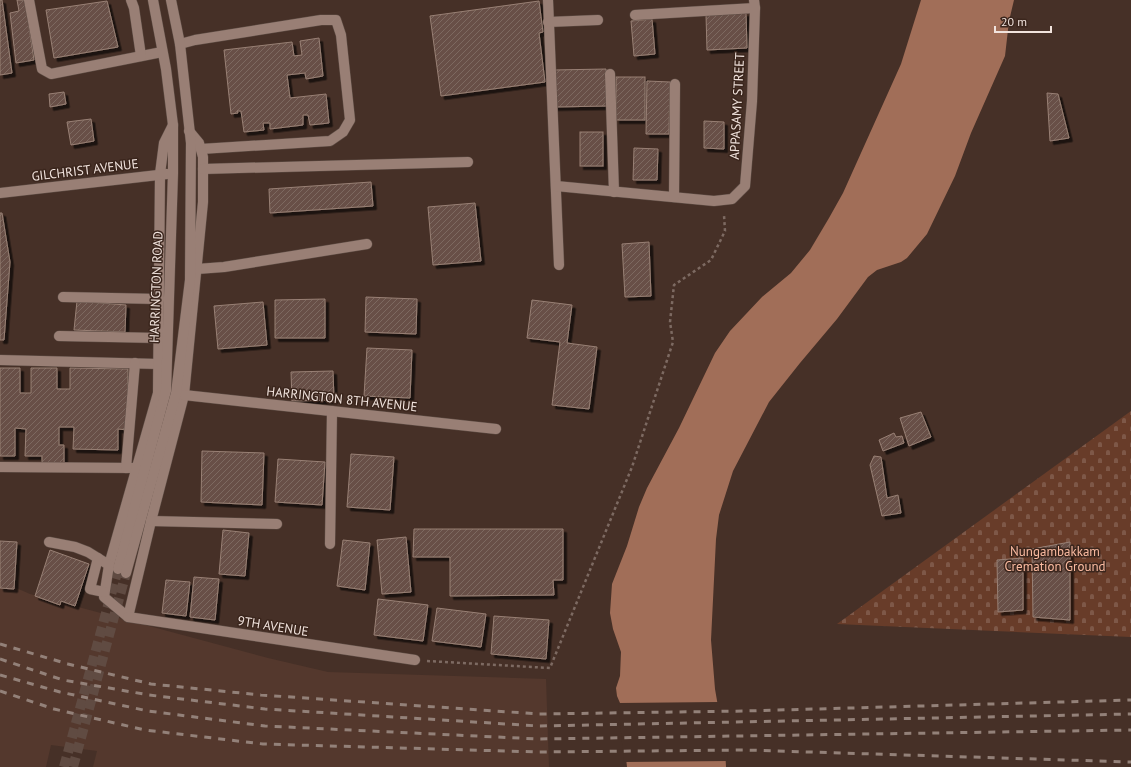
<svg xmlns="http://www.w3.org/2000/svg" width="1131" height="767" viewBox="0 0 1131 767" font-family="'PT Sans',sans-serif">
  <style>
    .built { fill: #54382d }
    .cemetery { fill: url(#cemetery-stones) }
    .water { fill: #a16e58 }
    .pier { fill: #463027 }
    .building { fill: url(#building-hatch); stroke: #998075; filter: url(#shadow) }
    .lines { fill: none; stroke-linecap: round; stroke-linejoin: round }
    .tertiary-tunnel { stroke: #604b42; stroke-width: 10; stroke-dasharray: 10 5; stroke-linecap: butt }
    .service-casing { stroke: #5e4d45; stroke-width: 11 }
    .minor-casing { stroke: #5e4d45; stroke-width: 11 }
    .tertiary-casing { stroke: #5e4d45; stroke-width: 11 }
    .path { stroke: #7d6a62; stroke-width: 2.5; stroke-dasharray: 3 3; stroke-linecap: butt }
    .service { stroke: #997f75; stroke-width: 10 }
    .minor { stroke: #997f75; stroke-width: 10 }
    .tertiary { stroke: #997f75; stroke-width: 10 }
    .rail { stroke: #938179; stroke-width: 3; stroke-dasharray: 7 7; stroke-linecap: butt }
    .labels { text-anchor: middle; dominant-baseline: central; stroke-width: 3; stroke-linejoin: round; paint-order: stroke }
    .street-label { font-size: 13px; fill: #f1e3dd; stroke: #3b261d }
    .park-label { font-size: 13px; fill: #fcbca2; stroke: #3b261d }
  </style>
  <defs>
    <pattern id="cemetery-stones" width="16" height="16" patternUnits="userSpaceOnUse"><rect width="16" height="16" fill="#683c29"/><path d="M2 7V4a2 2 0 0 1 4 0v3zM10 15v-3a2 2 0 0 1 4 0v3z" fill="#7e5848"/></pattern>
    <pattern id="building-hatch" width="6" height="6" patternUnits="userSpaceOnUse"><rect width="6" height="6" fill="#675046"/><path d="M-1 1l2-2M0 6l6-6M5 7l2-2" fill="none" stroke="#7d6960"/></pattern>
    <filter id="shadow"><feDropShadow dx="3.5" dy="3.5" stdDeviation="0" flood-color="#0009"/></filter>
  </defs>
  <rect width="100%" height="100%" fill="#463027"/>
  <polygon class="built" points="0,581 30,594 268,658 328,672 546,679 549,767 93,767 97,751 51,745 46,767 0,767"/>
  <polygon class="cemetery" points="1131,411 1131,637 837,624"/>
  <polygon class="water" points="921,0 1014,0 1009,21 1005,56 971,133 955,176 927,234 907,258 901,262 877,270 868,277 837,319 800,363 769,402 733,471 719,515 716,539 711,640 715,689 725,747 726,767 627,767 620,703 617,696 616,688 620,676 621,652 613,629 610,613 612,584 627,546 639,507 647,488 679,428 715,353 730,331 762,297 791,273 810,250 829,218 843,193 901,64"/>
  <polygon class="pier" points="719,702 727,747 728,761 624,762 618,703"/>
  <g class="building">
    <polygon points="0,0 2,0 12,73 0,75"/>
    <polygon points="17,0 25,0 34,60 16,63 10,13 19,11"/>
    <polygon points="107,1 118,47 54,58 46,10"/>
    <polygon points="539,1 543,32 539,33 545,82 441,96 430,16"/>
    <polygon points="746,13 747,48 707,50 706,15"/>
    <polygon points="652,19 655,54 634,56 631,21"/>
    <polygon points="319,38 323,76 306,79 305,73 287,75 290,98 326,94 329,123 310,125 308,115 303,115 303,125 270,129 270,123 263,123 264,130 244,132 241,111 237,111 238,113 231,114 224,50 292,42 294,56 302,55 300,41"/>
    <polygon points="606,69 607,106 554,107 553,70"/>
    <rect x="616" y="77" width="29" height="43"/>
    <polygon points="647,81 670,82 669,134 646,134"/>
    <polygon points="64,92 66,104 50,107 49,94"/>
    <polygon points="1047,93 1058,94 1069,138 1050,141"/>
    <polygon points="91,119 94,141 71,145 67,122"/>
    <polygon points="704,121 724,122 724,149 704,148"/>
    <rect x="580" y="132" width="23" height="34"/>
    <polygon points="634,148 658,149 657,180 633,180"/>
    <polygon points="371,182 373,206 270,213 269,189"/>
    <polygon points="475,203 481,261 433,265 428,207"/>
    <polygon points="0,213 2,213 10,262 4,340 0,340"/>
    <polygon points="649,242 651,296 625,297 622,244"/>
    <polygon points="366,297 417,299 416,334 365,332"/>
    <polygon points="325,299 325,338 275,338 275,300"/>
    <polygon points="532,300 572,305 567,343 597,347 589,409 552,405 560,342 527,338"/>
    <polygon points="77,301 126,305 125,332 74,330"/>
    <polygon points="263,302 267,345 218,349 214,306"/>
    <polygon points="367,348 412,350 410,398 364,396"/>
    <polygon points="0,368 20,368 20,393 31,393 31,368 57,368 57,389 70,389 70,368 128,369 128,430 118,429 118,450 73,449 74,427 59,427 59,445 64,445 64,465 42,465 42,456 25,456 26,429 15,428 15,456 0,456"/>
    <polygon points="333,371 334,400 292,401 291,372"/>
    <polygon points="921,412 931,437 909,446 900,418"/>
    <polygon points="894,433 896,437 902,436 904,443 883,451 879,440"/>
    <polygon points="202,451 264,453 262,505 201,502"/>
    <polygon points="351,454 394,457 390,510 347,507"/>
    <polygon points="874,456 881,457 887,498 898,495 901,513 882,516 870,465"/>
    <polygon points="278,459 325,462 322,505 275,502"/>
    <polygon points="414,529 563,529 563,580 553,580 554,595 450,596 450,557 413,557"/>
    <polygon points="223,530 249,533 245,576 219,574"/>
    <polygon points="406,537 411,592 382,594 377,540"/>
    <polygon points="343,540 370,543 365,590 337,586"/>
    <polygon points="0,541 17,542 14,589 0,588"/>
    <polygon points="1070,542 1070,620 1033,617 1032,549"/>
    <polygon points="50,550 89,564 75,606 61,601 60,605 35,596"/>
    <polygon points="1023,558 1023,610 998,612 997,560"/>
    <polygon points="194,577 219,579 215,620 190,617"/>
    <polygon points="166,580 190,582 186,616 162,613"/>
    <polygon points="378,599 428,605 423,641 374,635"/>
    <polygon points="437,608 486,614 481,647 432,641"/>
    <polygon points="494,616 549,620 546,659 491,654"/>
  </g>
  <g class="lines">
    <g class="tertiary-tunnel">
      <polyline points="64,767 118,569"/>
      <polyline points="73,767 126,573"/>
    </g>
    <g class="service-casing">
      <g id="service">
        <polyline points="29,0 42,69 51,74 162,52"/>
        <polyline points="131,0 134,8 141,56"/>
        <polyline points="197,269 224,267 367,244"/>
        <polyline points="63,297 159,299"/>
        <polyline points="59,336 159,338"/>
        <polyline points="0,360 159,364"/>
        <polyline points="0,467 137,468"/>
        <polyline points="126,468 135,363"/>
      </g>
    </g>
    <g class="minor-casing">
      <g id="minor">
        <polyline points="548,0 559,265"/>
        <polyline points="635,15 755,8"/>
        <polyline points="548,22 598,20"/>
        <polyline points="180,44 195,40 321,20 336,20 341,35 350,120 343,132 330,141 201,149"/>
        <polyline points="610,74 614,192"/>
        <polyline points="173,125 164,143 160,174 158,393 109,565 104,597 128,617 151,521 184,395 203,202 203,157 199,143 189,131"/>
        <polyline points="203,169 468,162"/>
        <polyline points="556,186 714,201 732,199 745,186 752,101 755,8 754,0"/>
        <polyline points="0,193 167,174"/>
        <polyline points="674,197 675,84"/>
        <polyline points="184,395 496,429"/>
        <polyline points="151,521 277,524"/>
        <polyline points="49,542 75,547 88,552 109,565"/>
        <polyline points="330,544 332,411"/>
        <polyline points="98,558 90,589 104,592"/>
        <polyline points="128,617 415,660"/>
      </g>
    </g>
    <g class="tertiary-casing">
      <g id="tertiary">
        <polyline points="118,569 166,391 173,173 173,125 166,69 153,0"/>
        <polyline points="126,573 176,393 190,280 191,143 180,44 171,0"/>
      </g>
    </g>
    <polyline class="path" points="427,661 550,668 632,467 673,342 670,322 674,285 711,260 725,231 724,215"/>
    <use href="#service" class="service"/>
    <use href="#minor" class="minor"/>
    <use href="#tertiary" class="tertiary"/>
    <g class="rail">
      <polyline points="0,644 68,664 151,684 261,695 539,714 745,711 1131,700"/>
      <polyline points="0,659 63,680 149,695 265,709 539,726 1131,714"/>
      <polyline points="0,675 60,692 148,711 265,726 539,739 1131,730"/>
      <polyline points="0,691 54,709 145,730 263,744 539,752 745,750 1131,762"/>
    </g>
  </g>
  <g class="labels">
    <g class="street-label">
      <text transform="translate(737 106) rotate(-87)">APPASAMY STREET</text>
      <text transform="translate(85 170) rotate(-7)">GILCHRIST AVENUE</text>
      <text transform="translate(156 287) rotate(-88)">HARRINGTON ROAD</text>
      <text transform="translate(342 399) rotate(6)">HARRINGTON 8TH AVENUE</text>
      <text transform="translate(273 626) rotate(9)">9TH AVENUE</text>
    </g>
    <g class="park-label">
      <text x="1055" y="551">Nungambakkam<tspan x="1055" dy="15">Cremation Ground</tspan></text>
    </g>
  </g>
  <path d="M995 26v6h56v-6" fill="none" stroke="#f1e3dd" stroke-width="2"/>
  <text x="1001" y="26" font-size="12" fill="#f1e3dd" stroke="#3b261d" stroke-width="3" paint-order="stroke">20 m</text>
</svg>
